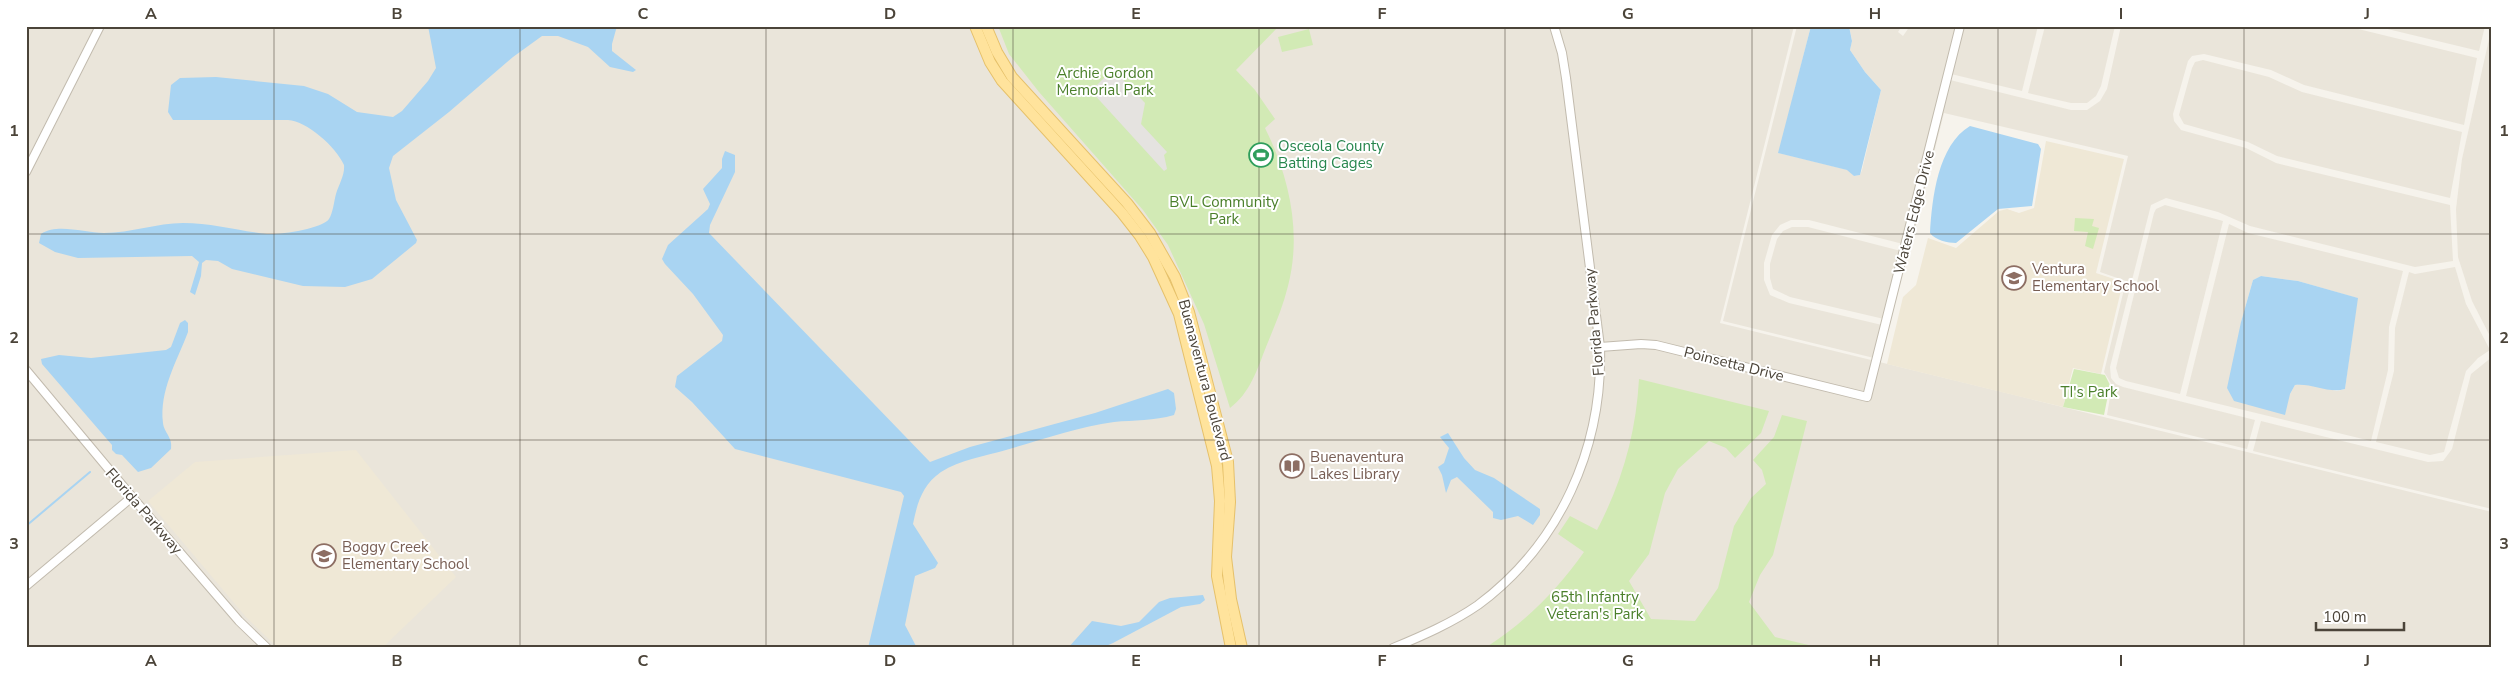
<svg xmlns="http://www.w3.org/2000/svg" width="2518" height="674" viewBox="0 0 2518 674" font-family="'Nunito Sans',sans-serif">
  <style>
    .residential { fill: #eae5da; fill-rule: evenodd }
    .education { fill: #efe8d6 }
    .green { fill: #d2eab5 }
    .parking { fill: #e5e3e0 }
    .water { fill: #a9d4f2 }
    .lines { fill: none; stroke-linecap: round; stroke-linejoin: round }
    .stream { stroke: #a9d4f2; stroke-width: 2 }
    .minor-casing { stroke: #c2bbae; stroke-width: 10 }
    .major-casing { stroke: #e6c16a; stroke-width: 12 }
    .minor { stroke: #fff; stroke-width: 8 }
    .major { stroke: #ffe39c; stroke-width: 10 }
    .grid { fill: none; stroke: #4b4439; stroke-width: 1; stroke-opacity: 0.55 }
    .labels { text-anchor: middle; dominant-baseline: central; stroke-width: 4; stroke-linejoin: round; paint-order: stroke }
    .park-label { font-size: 15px; fill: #4a7f2a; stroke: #fff }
    .leisure-label { font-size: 15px; fill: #27864d; stroke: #fff; text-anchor: start }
    .street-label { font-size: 15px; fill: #4b4439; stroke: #fff }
    .education-label { font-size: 15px; fill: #785e54; stroke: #fff; text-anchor: start }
    .neatline { fill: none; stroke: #4b4439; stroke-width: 2 }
    .grid-label { font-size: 16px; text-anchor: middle; font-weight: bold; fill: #4b4439 }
  </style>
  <rect width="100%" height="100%" fill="#f6f3ec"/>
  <g class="residential">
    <polygon points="26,26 1794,26 1720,323 2492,512 2492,648 26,648"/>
    <polygon points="1797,26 1811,26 1779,153 1848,170 1854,176 1860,175 1862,170 1881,90 1865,72 1850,50 1852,40 1849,26 1902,26 1898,32 1903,36 1910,26 1957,26 1903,244 1809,220 1791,220 1780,225 1772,235 1764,263 1764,280 1770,295 1789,303 1882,325 1874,358 1723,321"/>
    <polygon points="1963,26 2038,26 2022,91 1951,74"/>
    <polygon points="2045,26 2115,26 2101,86 2096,96 2087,103 2071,103 2028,93"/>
    <polygon points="2121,26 2346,26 2477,58 2464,125 2304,85 2271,70 2204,54 2192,56 2188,61 2173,114 2174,121 2181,130 2246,148 2276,163 2450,205 2453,261 2415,267 2250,226 2218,212 2166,198 2151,205 2110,367 2111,378 2116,384 2123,387 2255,420 2247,449 2107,415 2112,385 2104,372 2126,281 2100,272 2128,156 1944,113 1911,245 1909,245 1950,80 2071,110 2087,110 2100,101 2107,89"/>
    <polygon points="2375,26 2485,26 2479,51"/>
    <polygon points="2492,26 2492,340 2472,301 2458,257 2456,209 2462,159"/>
    <polygon points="2203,60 2269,77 2302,92 2462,132 2450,198 2277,156 2248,142 2184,124 2179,115 2192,68 2195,62"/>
    <polygon points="2165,205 2223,221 2180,394 2126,381 2119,378 2116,368 2154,213 2156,209"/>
    <path d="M2229 224 2248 233 2403 271 2389 327 2388 370 2371 441 2186 396ZM2261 276 2298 281 2357 298 2345 389 2337 391 2307 384 2295 385 2290 394 2241 322 2253 280Z"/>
    <polygon points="1792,227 1808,227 1901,251 1884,319 1790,297 1773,289 1770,278 1770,264 1777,239 1783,231"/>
    <polygon points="2455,267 2466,304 2490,350 2478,358 2466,371 2444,452 2430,455 2376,442 2394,371 2395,328 2409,272 2415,274"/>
    <polygon points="2492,357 2492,509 2253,451 2261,421 2428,462 2443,461 2452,449 2471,374"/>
  </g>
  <g class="education">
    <polygon points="2046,141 2124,159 2096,273 2123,282 2101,374 2073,368 2063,407 1887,364 1903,297 1916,285 1928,238 1956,248 1999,211 2007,209 2019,213 2034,208"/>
    <polygon points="356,450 456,577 382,648 278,648 246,617 148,501 195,462"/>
  </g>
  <g class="green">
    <path d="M998 26H1279L1236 70 1255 90 1275 119 1265 128C1289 176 1302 232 1288 286 1283 307 1274 327 1266 347 1257 370 1250 393 1230 408L1204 324 1168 245 1143 210 1039 92 1009 54Z"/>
    <polygon points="1309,29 1313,45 1282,52 1278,37"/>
    <polygon points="2075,218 2094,219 2092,226 2099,228 2093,249 2085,246 2088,232 2074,231"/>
    <polygon points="2074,369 2105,375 2110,385 2104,415 2063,407"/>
    <path d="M1639 379 1769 411 1761 433 1735 458 1726 448 1709 441 1678 469 1665 493 1649 554 1629 581 1651 619 1695 621 1718 588 1734 526 1751 498 1766 484 1762 470 1753 460 1774 437 1782 415 1807 421 1773 555 1760 575 1749 602 1775 637 1821 648H1485C1525 623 1557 590 1584 552L1558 534 1570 516 1597 530C1622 482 1636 434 1639 379Z"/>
  </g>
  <polygon class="parking" points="1113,69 1145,103 1141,124 1167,152 1164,155 1167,169 1164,171 1091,91"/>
  <g class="water">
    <path d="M428 26H617L612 44V51L636 70 633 72 610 67 588 47 558 36H542L513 57 449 112 393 156 389 168 396 200 417 240 416 243 372 279 345 287 303 286 232 269 218 261 206 260 202 263 201 276 195 295 190 292 199 262 192 256 78 258 55 252 39 243 41 234C58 223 84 233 104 233 131 233 157 223 183 223 212 223 239 231 267 234 279 235 322 229 329 219 333 213 334 201 336 194 339 184 345 175 344 165 336 147 307 121 288 120H173L168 112 171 85 180 78 216 77 304 86 328 94 357 112 393 117 402 111 428 81 436 68Z"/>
    <polygon points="1811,26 1849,26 1852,41 1850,50 1865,72 1881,90 1860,175 1854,176 1847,170 1778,153"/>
    <path d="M1970 126 2038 144 2041 149 2032 206 1998 209 1956 243C1948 243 1935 240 1930 233 1932 198 1938 145 1970 126Z"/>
    <path d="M725 151 735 155V172L710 225 709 233 930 462 970 447 1095 413 1168 389 1174 393 1176 409 1174 415C1154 421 1134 420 1114 422 1077 427 1041 440 1006 450 985 456 960 460 941 472 922 485 917 504 913 524L938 563 935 568 915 576 905 625 917 648H868L904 496 901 492 735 449 692 402 675 387 677 376 722 341 723 335 693 294 665 264 662 259 668 245 708 209 710 204 703 189 722 168V159Z"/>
    <path d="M2261 276 2298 281 2358 298 2345 389C2329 394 2312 383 2295 385L2290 394 2285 415 2234 401 2227 388 2241 322 2253 280Z"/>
    <path d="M185 320 188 323V332C177 361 159 391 163 423 164 433 173 437 171 449L151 468 138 472 122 455 116 454 112 450V445L42 364 41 359 59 355 91 358 166 350 171 347 180 323Z"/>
    <polygon points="1448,433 1464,458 1475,470 1494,478 1540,509 1540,515 1533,525 1518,516 1501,520 1493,518 1493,512 1457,477 1451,480 1446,493 1442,475 1438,467 1444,463 1449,448 1440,437"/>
    <polygon points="1203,595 1205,600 1200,604 1181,607 1113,643 1101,648 1068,648 1092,621 1121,626 1139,622 1159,602 1170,598"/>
  </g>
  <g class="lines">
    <polyline class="stream" points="26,526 90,472"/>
    <g class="minor-casing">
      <g id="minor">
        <polyline points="26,172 100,26"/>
        <polyline points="1600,347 1641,344 1656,345 1867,397 1960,26"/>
        <polyline points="26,370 132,497 239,621 267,648"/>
        <polyline points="26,586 132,497"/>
        <path d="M1393 648C1422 636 1452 623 1478 605 1560 544 1603 448 1600 347L1566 78 1562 53 1554 26"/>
      </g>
    </g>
    <g class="major-casing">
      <g id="major">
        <polyline points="975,26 990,62 1002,81 1122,213 1140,236 1153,257 1179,314 1217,466 1220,501 1217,576 1231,648"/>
        <polyline points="986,26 997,52 1012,77 1127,203 1150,233 1175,277 1189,312 1228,462 1230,502 1226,557 1231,599 1242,648"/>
      </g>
    </g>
    <use href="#minor" class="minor"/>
    <use href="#major" class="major"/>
  </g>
  <path class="grid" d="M274 26V648M520 26V648M766 26V648M1013 26V648M1259 26V648M1505 26V648M1752 26V648M1998 26V648M2244 26V648M26 234H2492M26 440H2492"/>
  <defs>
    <g id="stadium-ring" transform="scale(1.25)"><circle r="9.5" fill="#fff" stroke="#2e9e5b" stroke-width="1.5"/><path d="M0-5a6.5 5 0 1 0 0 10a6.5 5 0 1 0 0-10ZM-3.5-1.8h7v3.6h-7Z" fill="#2e9e5b"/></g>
    <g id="school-ring" transform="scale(1.25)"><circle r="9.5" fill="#fff" stroke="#8d6e63" stroke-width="1.5"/><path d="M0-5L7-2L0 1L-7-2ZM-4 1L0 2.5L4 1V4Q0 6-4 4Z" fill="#8d6e63"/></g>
    <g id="library-ring" transform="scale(1.25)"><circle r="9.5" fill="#fff" stroke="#8d6e63" stroke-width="1.5"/><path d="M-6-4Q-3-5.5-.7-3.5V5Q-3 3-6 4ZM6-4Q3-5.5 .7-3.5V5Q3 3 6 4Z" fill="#8d6e63"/></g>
  </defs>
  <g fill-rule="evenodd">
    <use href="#stadium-ring" x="1261" y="155"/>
    <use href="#school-ring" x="2014" y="278"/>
    <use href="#library-ring" x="1292" y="466"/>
    <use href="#school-ring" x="324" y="556"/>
  </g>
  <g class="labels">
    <g class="park-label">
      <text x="1105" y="73">Archie Gordon<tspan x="1105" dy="17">Memorial Park</tspan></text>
      <text x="1224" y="202">BVL Community<tspan x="1224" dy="17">Park</tspan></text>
      <text x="2089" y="392">TI's Park</text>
      <text x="1595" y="597">65th Infantry<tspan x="1595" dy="17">Veteran's Park</tspan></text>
    </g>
    <g class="leisure-label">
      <text x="1278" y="146">Osceola County<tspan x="1278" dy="17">Batting Cages</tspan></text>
    </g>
    <g class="street-label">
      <text transform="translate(1914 212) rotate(-76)">Waters Edge Drive</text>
      <text transform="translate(1594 322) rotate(-95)">Florida Parkway</text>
      <text transform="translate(1734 364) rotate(14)">Poinsetta Drive</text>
      <text transform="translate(1205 380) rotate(75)">Buenaventura Boulevard</text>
      <text transform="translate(144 511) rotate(49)">Florida Parkway</text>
    </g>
    <g class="education-label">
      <text x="2032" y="269">Ventura<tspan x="2032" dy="17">Elementary School</tspan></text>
      <text x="1310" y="457">Buenaventura<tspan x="1310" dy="17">Lakes Library</tspan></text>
      <text x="342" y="547">Boggy Creek<tspan x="342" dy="17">Elementary School</tspan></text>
    </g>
  </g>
  <rect width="2518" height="674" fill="none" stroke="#ffffff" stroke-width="55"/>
  <path d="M2316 622v8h88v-8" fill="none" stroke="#4b4439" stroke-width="2.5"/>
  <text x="2323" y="622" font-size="15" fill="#4b4439" stroke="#ffffff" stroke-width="4" paint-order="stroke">100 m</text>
  <rect x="28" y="28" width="2462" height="618" class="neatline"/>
  <g class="grid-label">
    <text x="151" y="19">A</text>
    <text x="397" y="19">B</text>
    <text x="643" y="19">C</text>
    <text x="890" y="19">D</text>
    <text x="1136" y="19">E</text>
    <text x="1382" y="19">F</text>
    <text x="1628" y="19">G</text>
    <text x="1875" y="19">H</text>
    <text x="2121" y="19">I</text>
    <text x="2367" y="19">J</text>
    <text x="14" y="136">1</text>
    <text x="2504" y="136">1</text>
    <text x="14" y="343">2</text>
    <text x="2504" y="343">2</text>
    <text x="14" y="549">3</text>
    <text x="2504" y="549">3</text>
    <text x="151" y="666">A</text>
    <text x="397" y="666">B</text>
    <text x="643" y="666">C</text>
    <text x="890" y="666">D</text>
    <text x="1136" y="666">E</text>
    <text x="1382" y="666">F</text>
    <text x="1628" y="666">G</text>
    <text x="1875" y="666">H</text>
    <text x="2121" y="666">I</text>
    <text x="2367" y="666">J</text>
  </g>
</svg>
